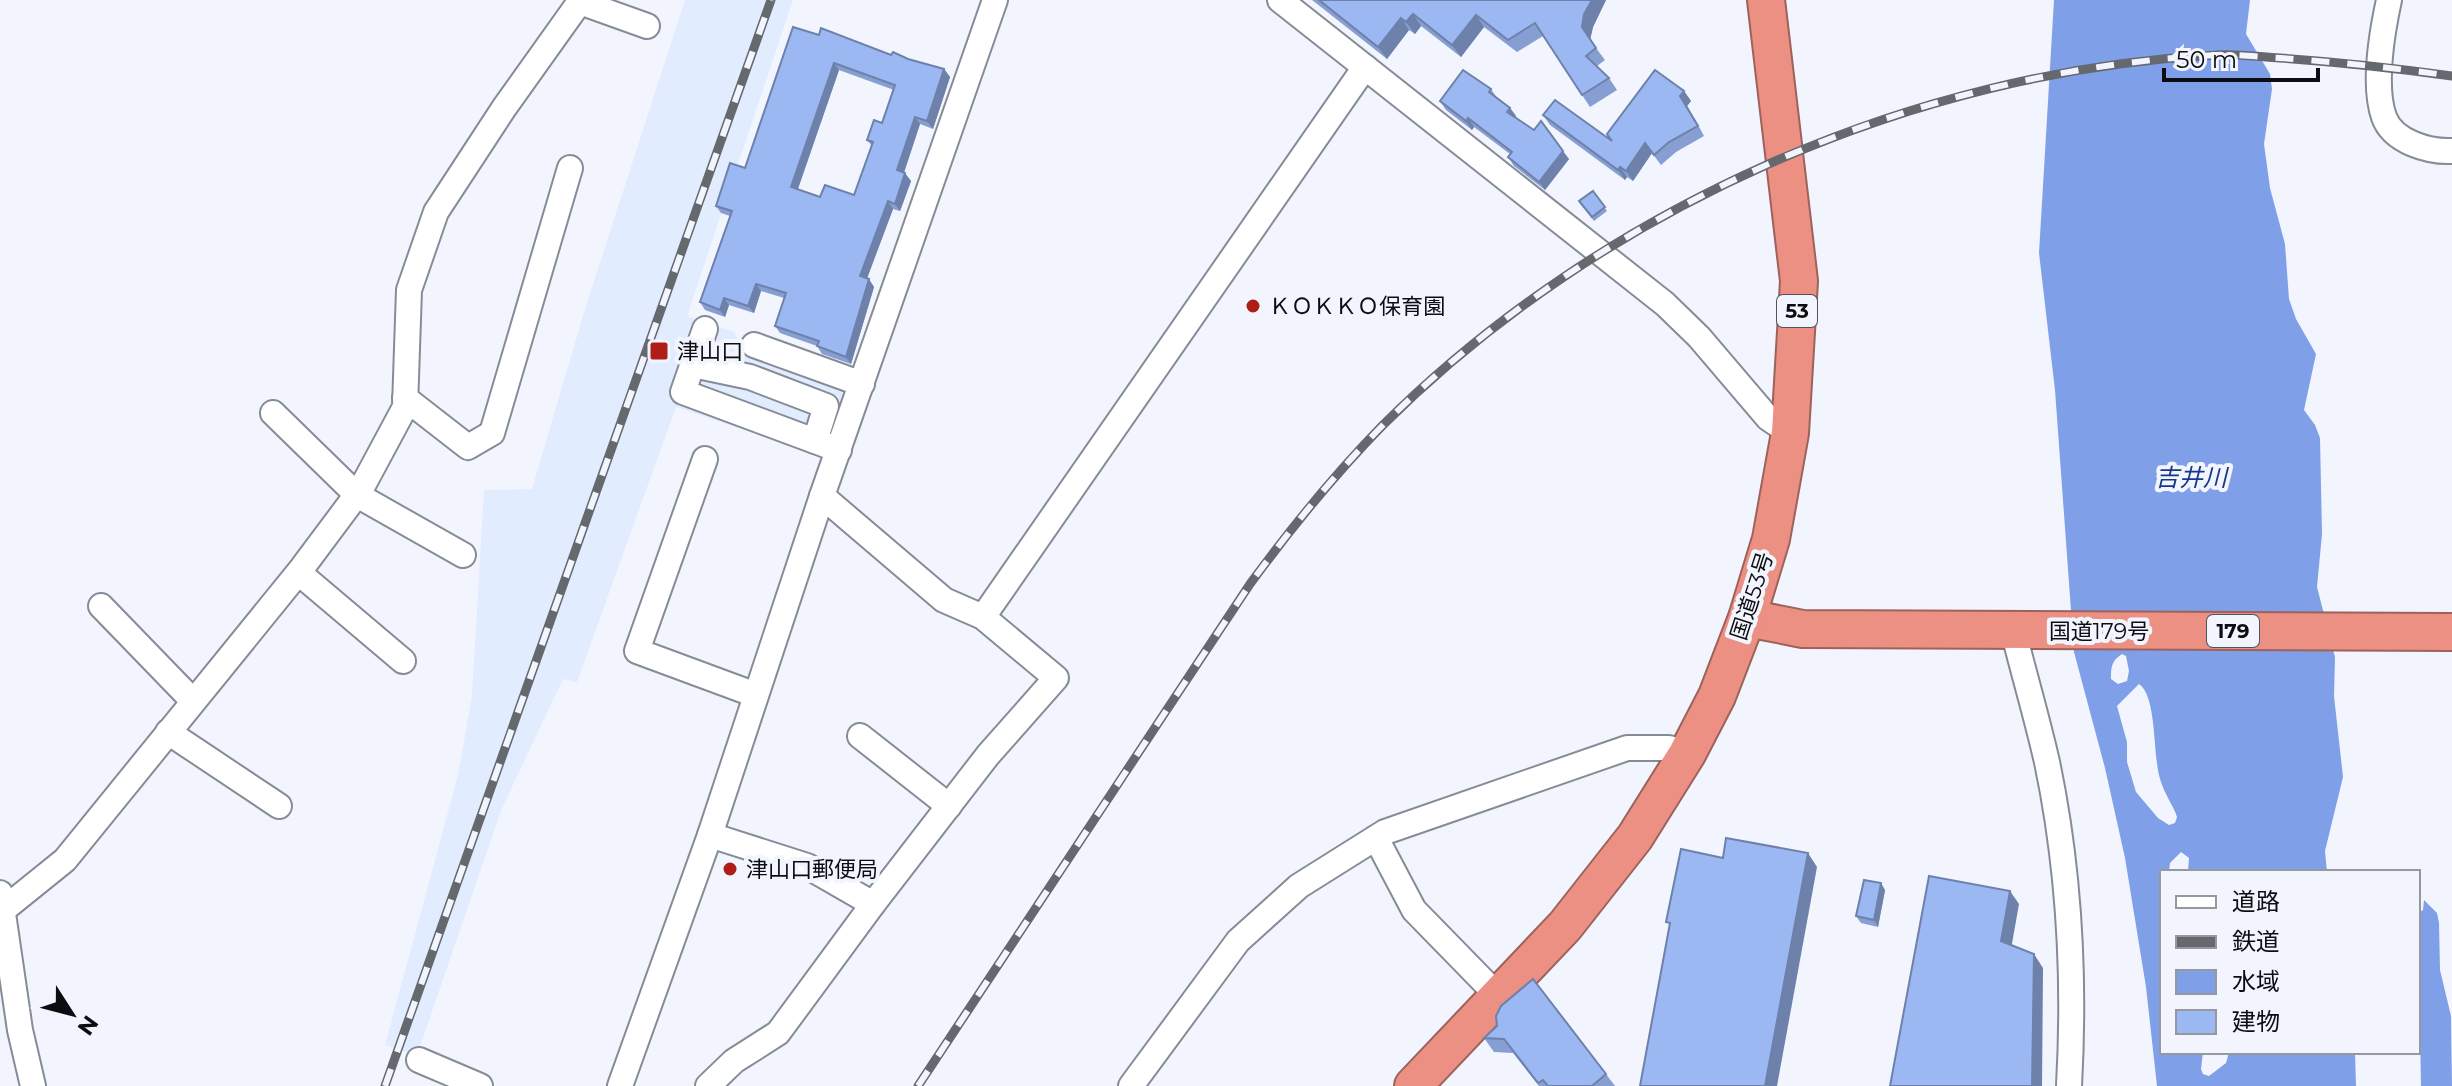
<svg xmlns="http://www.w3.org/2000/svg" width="2452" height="1086" viewBox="0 0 2452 1086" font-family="Montserrat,'Noto Sans JP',sans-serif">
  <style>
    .built { fill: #e2ecff }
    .water { fill: #7fa0e9; fill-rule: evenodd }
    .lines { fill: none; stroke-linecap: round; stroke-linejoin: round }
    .minor-casing { stroke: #868c97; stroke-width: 28 }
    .highway-casing { stroke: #9d625b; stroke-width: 40 }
    .minor { stroke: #fff; stroke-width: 24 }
    .highway { stroke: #ec9083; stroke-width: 36 }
    .rail-casing { stroke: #65686d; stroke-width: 9 }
    .rail { stroke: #f2f5fd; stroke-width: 6; stroke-dasharray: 18; stroke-linecap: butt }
    .wall { fill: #869ed1; fill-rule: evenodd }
    .shaded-wall { fill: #6d81aa }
    .building { fill: #9cb8f3; stroke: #6d81aa; stroke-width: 2; fill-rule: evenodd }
    .poi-dot { fill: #ae1e16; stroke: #f2f5fd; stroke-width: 3 }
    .labels { text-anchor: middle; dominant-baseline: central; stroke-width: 8; stroke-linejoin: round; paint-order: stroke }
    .shield { fill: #f2f5fd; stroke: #505358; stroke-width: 2 }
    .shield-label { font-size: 20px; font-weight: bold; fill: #0b0d11 }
    .poi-label { font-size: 22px; fill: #0b0d11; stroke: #f2f5fd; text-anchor: start }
    .street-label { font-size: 22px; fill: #0b0d11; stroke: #f2f5fd }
    .water-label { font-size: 24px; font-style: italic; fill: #183789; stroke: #f2f5fd }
  </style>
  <rect width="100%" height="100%" fill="#f2f5fd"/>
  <polygon class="built" points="685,0 793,0 687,316 734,332 744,351 847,389 825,457 676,407 577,682 563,679 502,808 417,1055 385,1045 458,775 472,696 484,490 532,489 585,309"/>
  <g class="water">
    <path d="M2054 0H2250L2246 34 2270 74 2272 89 2264 144 2270 188 2285 244 2289 299 2296 319 2316 354 2304 410 2315 425 2320 438 2322 534 2317 587 2335 657 2334 696 2343 777 2325 851 2327 872H2188L2189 858 2181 852 2170 863 2169 872H2162V1052H2203L2201 1069 2203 1074 2209 1076 2226 1063 2229 1052H2355L2356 1086H2157L2146 987 2125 858 2105 768 2074 652 2055 390 2039 253ZM2122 654 2126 656 2129 671 2127 681 2118 684 2111 679C2111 668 2111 661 2122 654ZM2139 684C2158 697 2152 758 2161 782 2165 795 2173 805 2177 817L2175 823 2169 825 2158 818 2136 792 2127 762V742L2117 706Z"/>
    <polygon points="2424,900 2437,913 2439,923 2440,970 2451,1016 2452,1086 2421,1086 2418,913 2423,910"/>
  </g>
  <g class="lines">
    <g class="minor-casing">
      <g id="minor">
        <polyline points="1280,0 1665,304 1699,337 1768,418 1790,433"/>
        <path d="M2389 0C2382 32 2373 86 2384 117 2393 142 2429 152 2452 151"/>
        <polyline points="580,2 647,26"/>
        <polyline points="705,329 683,392 839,450"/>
        <polyline points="754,345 862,384"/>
        <polyline points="693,365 750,377 826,406 815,441"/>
        <polyline points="405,398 468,447 492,433 570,168"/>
        <polyline points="273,413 357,495 463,555"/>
        <polyline points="705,459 637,651 756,695"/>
        <polyline points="299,573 403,661"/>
        <polyline points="101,606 193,701"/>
        <polyline points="983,617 1365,67"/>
        <path d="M2013 630C2024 674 2037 718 2047 762 2069 867 2075 978 2069 1086"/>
        <polyline points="168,732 279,806"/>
        <polyline points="860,736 949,806"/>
        <polyline points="710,835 807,866 873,904 988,755 1056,678 983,617 944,600 822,496"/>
        <polyline points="1376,838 1414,910 1497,995"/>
        <polyline points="0,893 20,1030 33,1086"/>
        <polyline points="3,910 65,860 302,568 361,489 405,407 409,290 436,212 504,108 581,0"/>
        <polyline points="419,1060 480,1086"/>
        <polyline points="620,1086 710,835 822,496 995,0"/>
        <polyline points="708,1086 734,1061 778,1033 873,904"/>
        <polyline points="1131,1086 1238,941 1299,886 1385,832 1627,748 1669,748 1687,754"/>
      </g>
    </g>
    <g class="highway-casing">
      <g id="highway">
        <polyline points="1747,618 1803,629 2452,632"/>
        <polyline points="1413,1086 1565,926 1635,837 1687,754 1717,696 1747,618 1771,539 1790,433 1799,281 1766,0"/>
      </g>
    </g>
    <use href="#minor" class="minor"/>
    <use href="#highway" class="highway"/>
    <g class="rail-casing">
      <g id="rail">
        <polyline points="385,1086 771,0"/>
        <path d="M918 1086 1250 584C1291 528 1334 475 1383 425 1600 209 1912 70 2218 55 2238 54 2260 57 2280 58 2338 62 2395 68 2452 76"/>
      </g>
    </g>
    <use href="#rail" class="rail"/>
  </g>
  <g class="wall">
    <polygon points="1312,0 1606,0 1593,27 1590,40 1605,60 1597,66 1609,78 1617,90 1590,107 1543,36 1517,52 1484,27 1461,57 1421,26 1415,34 1409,30 1387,59"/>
    <path d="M793 27 944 69 950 77 933 129 920 124 904 173 911 181 900 211 893 209 867 279 874 287 851 364 822 354 817 346 780 333 775 326 784 298 761 291 754 313 729 305 725 317 705 310 700 302 730 216 721 213 716 206 745 168ZM839 70 894 90 882 123 867 140 872 146 854 195 820 197 798 189Z"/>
    <polygon points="1491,89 1497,98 1510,108 1516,116 1515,117 1569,159 1545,190 1514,166 1508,157 1510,154 1474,127 1472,130 1446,110 1440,101"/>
    <polygon points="1684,91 1691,101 1687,106 1704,136 1676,152 1661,165 1652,153 1633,181 1627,177 1625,180 1550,125 1543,115 1612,141"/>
    <polygon points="1593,191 1607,211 1594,221 1579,201"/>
    <polygon points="1885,890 1878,927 1861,923 1856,916"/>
    <polygon points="1497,1026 1606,1074 1615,1086 1539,1086 1513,1053 1494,1052 1484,1038"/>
  </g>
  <g class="shaded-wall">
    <polygon points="1592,0 1606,0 1593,27 1590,40 1582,27 1584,14"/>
    <polygon points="1413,14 1421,26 1415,34 1406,22"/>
    <polygon points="1476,15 1484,27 1461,57 1452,45"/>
    <polygon points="1401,18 1409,30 1387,59 1378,47"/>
    <polygon points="834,63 839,70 796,194 791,187"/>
    <polygon points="944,69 950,77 933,129 927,121"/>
    <polygon points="1684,91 1691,101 1687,106 1704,136 1680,96"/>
    <polygon points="1510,108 1516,116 1513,120 1507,112"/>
    <polygon points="915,117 920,124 902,178 897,170"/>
    <polygon points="1468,118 1474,127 1472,130 1466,121"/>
    <polygon points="1645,143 1652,153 1633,181 1626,171"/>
    <polygon points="1563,151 1569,159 1545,190 1539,182"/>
    <polygon points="1620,167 1627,177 1625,180 1618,170"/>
    <polygon points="905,173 911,181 900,211 895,204"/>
    <polygon points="888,201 893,209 865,283 860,276"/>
    <polygon points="869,279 874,287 851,364 846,357"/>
    <polygon points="756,284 761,291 754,313 748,306"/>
    <polygon points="724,298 729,305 725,317 720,310"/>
    <polygon points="1808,853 1817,867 1777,1086 1765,1086"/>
    <polygon points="1881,883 1885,890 1878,927 1874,920"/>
    <polygon points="2010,891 2019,904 2010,955 2001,941"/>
    <polygon points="2034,954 2043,968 2042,1086 2032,1086"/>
  </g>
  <g class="building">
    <polygon points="1319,0 1592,0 1584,14 1582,27 1596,48 1586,56 1609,78 1582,95 1535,23 1508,40 1476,15 1452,45 1413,14 1406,22 1401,18 1378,47"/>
    <path d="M793 27 819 35 821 28 891 55 893 52 908 59 944 69 927 121 915 117 897 170 905 173 895 204 888 201 860 276 869 279 846 357 817 346 819 341 775 326 786 293 756 284 748 306 724 298 720 310 700 302 732 211 716 206 730 163 745 168ZM834 63 895 85 882 123 874 120 867 140 873 142 854 195 825 185 820 197 791 187Z"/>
    <polygon points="1463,70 1491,89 1489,92 1510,108 1507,112 1534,130 1541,121 1563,151 1539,182 1508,157 1512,152 1468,118 1466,121 1440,101"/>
    <polygon points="1655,70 1684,91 1680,96 1698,126 1669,142 1654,155 1645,143 1626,171 1620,167 1618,170 1543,115 1555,100 1612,141 1607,134"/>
    <polygon points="1593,191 1605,207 1592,217 1579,201"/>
    <polygon points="1726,838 1808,853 1765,1086 1640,1086 1670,923 1666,922 1681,849 1723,858"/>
    <polygon points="1929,876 2010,891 2001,941 2034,954 2032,1086 1890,1086"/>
    <polygon points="1864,880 1881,883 1874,920 1856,916"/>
    <polygon points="1533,979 1606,1074 1592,1086 1548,1086 1543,1080 1538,1083 1504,1039 1484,1038 1497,1026 1496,1016 1501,1006"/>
  </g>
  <g class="poi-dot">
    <circle cx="1253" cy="306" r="8"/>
    <rect x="649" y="341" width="20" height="20" rx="4"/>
    <circle cx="730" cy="869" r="8"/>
  </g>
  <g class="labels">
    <g class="shield">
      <rect x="1777" y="295" width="40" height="32" rx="6"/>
      <rect x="2207" y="615" width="52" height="32" rx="6"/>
    </g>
    <g class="shield-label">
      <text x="1797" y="311">53</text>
      <text x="2233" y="631">179</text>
    </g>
    <g class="poi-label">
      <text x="1269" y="306">ＫＯＫＫＯ保育園</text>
      <text x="677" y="351">津山口</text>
      <text x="746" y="869">津山口郵便局</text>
    </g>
    <g class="street-label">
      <text transform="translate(1752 596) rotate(-72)">国道53号</text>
      <text x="2099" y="631">国道179号</text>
    </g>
    <g class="water-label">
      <text x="2191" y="477">吉井川</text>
    </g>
  </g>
  <rect x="2160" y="870" width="260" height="184" fill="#f2f5fd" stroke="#96989f" stroke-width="2"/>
  <rect x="2176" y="896" width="40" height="12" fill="#ffffff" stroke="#96989f" stroke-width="2"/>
  <text x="2232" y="910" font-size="24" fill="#0b0d11">道路</text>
  <rect x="2176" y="936" width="40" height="12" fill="#65686d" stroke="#96989f" stroke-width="2"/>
  <text x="2232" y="950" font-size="24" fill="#0b0d11">鉄道</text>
  <rect x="2176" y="970" width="40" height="24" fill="#7fa0e9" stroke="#96989f" stroke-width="2"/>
  <text x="2232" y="990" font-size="24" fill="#0b0d11">水域</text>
  <rect x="2176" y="1010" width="40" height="24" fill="#9cb8f3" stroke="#96989f" stroke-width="2"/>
  <text x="2232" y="1030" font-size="24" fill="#0b0d11">建物</text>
  <g transform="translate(72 1014) rotate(126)" stroke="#f2f5fd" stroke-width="6" paint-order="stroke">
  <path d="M0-6L14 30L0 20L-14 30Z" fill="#0b0d11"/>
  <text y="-12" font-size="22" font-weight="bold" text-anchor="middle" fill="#0b0d11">N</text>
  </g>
  <path d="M2164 68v12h154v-12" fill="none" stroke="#0b0d11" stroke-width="4"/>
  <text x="2176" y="68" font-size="24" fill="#0b0d11" stroke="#f2f5fd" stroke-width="6" paint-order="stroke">50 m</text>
</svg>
